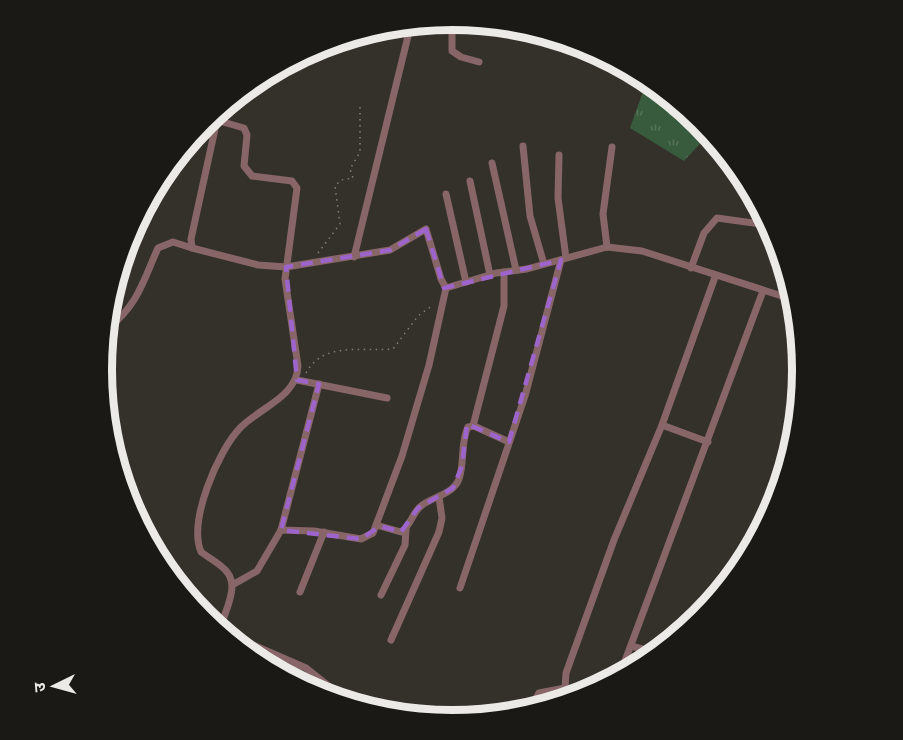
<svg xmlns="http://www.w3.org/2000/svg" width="903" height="740" viewBox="0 0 903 740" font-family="Roboto,'Noto Sans Devanagari',sans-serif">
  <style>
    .grass { fill: url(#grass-tufts) }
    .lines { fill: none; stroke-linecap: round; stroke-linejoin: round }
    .path { stroke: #817e79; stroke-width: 1.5; stroke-dasharray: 1.5 4.5; stroke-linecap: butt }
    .minor { stroke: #886667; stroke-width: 7 }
    .marked { fill: none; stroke: #9d65cb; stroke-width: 4.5; stroke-dasharray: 12 8; stroke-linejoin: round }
    .rim { fill: none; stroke: #eceae6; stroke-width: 8 }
  </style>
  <defs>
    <pattern id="grass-tufts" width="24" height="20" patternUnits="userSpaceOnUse" patternTransform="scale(1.5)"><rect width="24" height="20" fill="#385b3d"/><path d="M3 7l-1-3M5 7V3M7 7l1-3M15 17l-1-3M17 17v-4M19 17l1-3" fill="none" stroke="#557359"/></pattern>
  </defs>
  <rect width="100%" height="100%" fill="#34312b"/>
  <polygon class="grass" points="645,86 700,122 708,135 684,161 630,128"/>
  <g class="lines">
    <g class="path">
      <polyline points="318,253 340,224 335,186 341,180 353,178 350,169 360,152 360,106"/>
      <path d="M306 373C324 341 360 352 393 349L418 316 433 305"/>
    </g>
    <g class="minor">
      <polyline points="449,20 452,27 452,51 461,57 479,62"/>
      <path d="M209 118 244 128 247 135 244 166 252 176 292 181 297 188 285 279 298 366C297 397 259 408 240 428 218 451 188 521 201 552 208 557 215 561 221 566 243 582 226 607 220 629"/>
      <polyline points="217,120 191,239 192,248 258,265 286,267 390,250 426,229 441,279 446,288 429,365 402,456 373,533 361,539 314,531 281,530 257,571 234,584"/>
      <polyline points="523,146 530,216 544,264"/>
      <polyline points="559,155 558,198 566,258"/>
      <polyline points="492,163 516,270"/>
      <polyline points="470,181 490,275"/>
      <polyline points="446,194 466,282"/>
      <polyline points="607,247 603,214 612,147"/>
      <polyline points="354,257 410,28"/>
      <polyline points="691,268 704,233 717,218 768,225"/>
      <polyline points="446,288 496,273 527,269 607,247 642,251 788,298"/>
      <polyline points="783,297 785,285"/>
      <path d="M109 328C139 303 143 281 158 248L173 242 192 248"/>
      <polyline points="297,380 387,398"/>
      <polyline points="662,425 708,442"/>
      <polyline points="473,426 504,306 504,272"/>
      <path d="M376 525 401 532C411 526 412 513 421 506 433 496 453 495 459 479 465 462 460 443 468 427L474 426 509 442"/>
      <polyline points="281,530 319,384"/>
      <polyline points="460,588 525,396 561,260"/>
      <polyline points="300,592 324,532"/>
      <polyline points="381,595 405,545 406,529"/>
      <polyline points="230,635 306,668 345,699"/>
      <polyline points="391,640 439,532 442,518 439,497"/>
      <polyline points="631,646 650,651"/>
      <polyline points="622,669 763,291"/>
      <polyline points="577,696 565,688 566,673 614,540 662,425 715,277"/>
      <polyline points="533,704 539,693 565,688"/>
    </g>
  </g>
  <path class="marked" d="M426 229 444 288 561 260 509 442 467 424 462 466 453 488 418 508 401 532 380 526 361 539 281 530 319 384 297 380 286 267 390 250Z"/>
  <path d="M0 0H903V740H0ZM112 370a340 340 0 1 1 680 0a340 340 0 1 1-680 0Z" fill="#1a1916" fill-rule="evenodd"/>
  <path class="rim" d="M112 370a340 340 0 1 1 680 0a340 340 0 1 1-680 0Z"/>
  <g transform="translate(54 686) rotate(265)" stroke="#1a1916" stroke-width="4.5" paint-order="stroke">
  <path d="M0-4.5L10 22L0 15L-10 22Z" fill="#eceae6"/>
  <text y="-9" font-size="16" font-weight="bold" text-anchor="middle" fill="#eceae6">उ</text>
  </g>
</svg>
